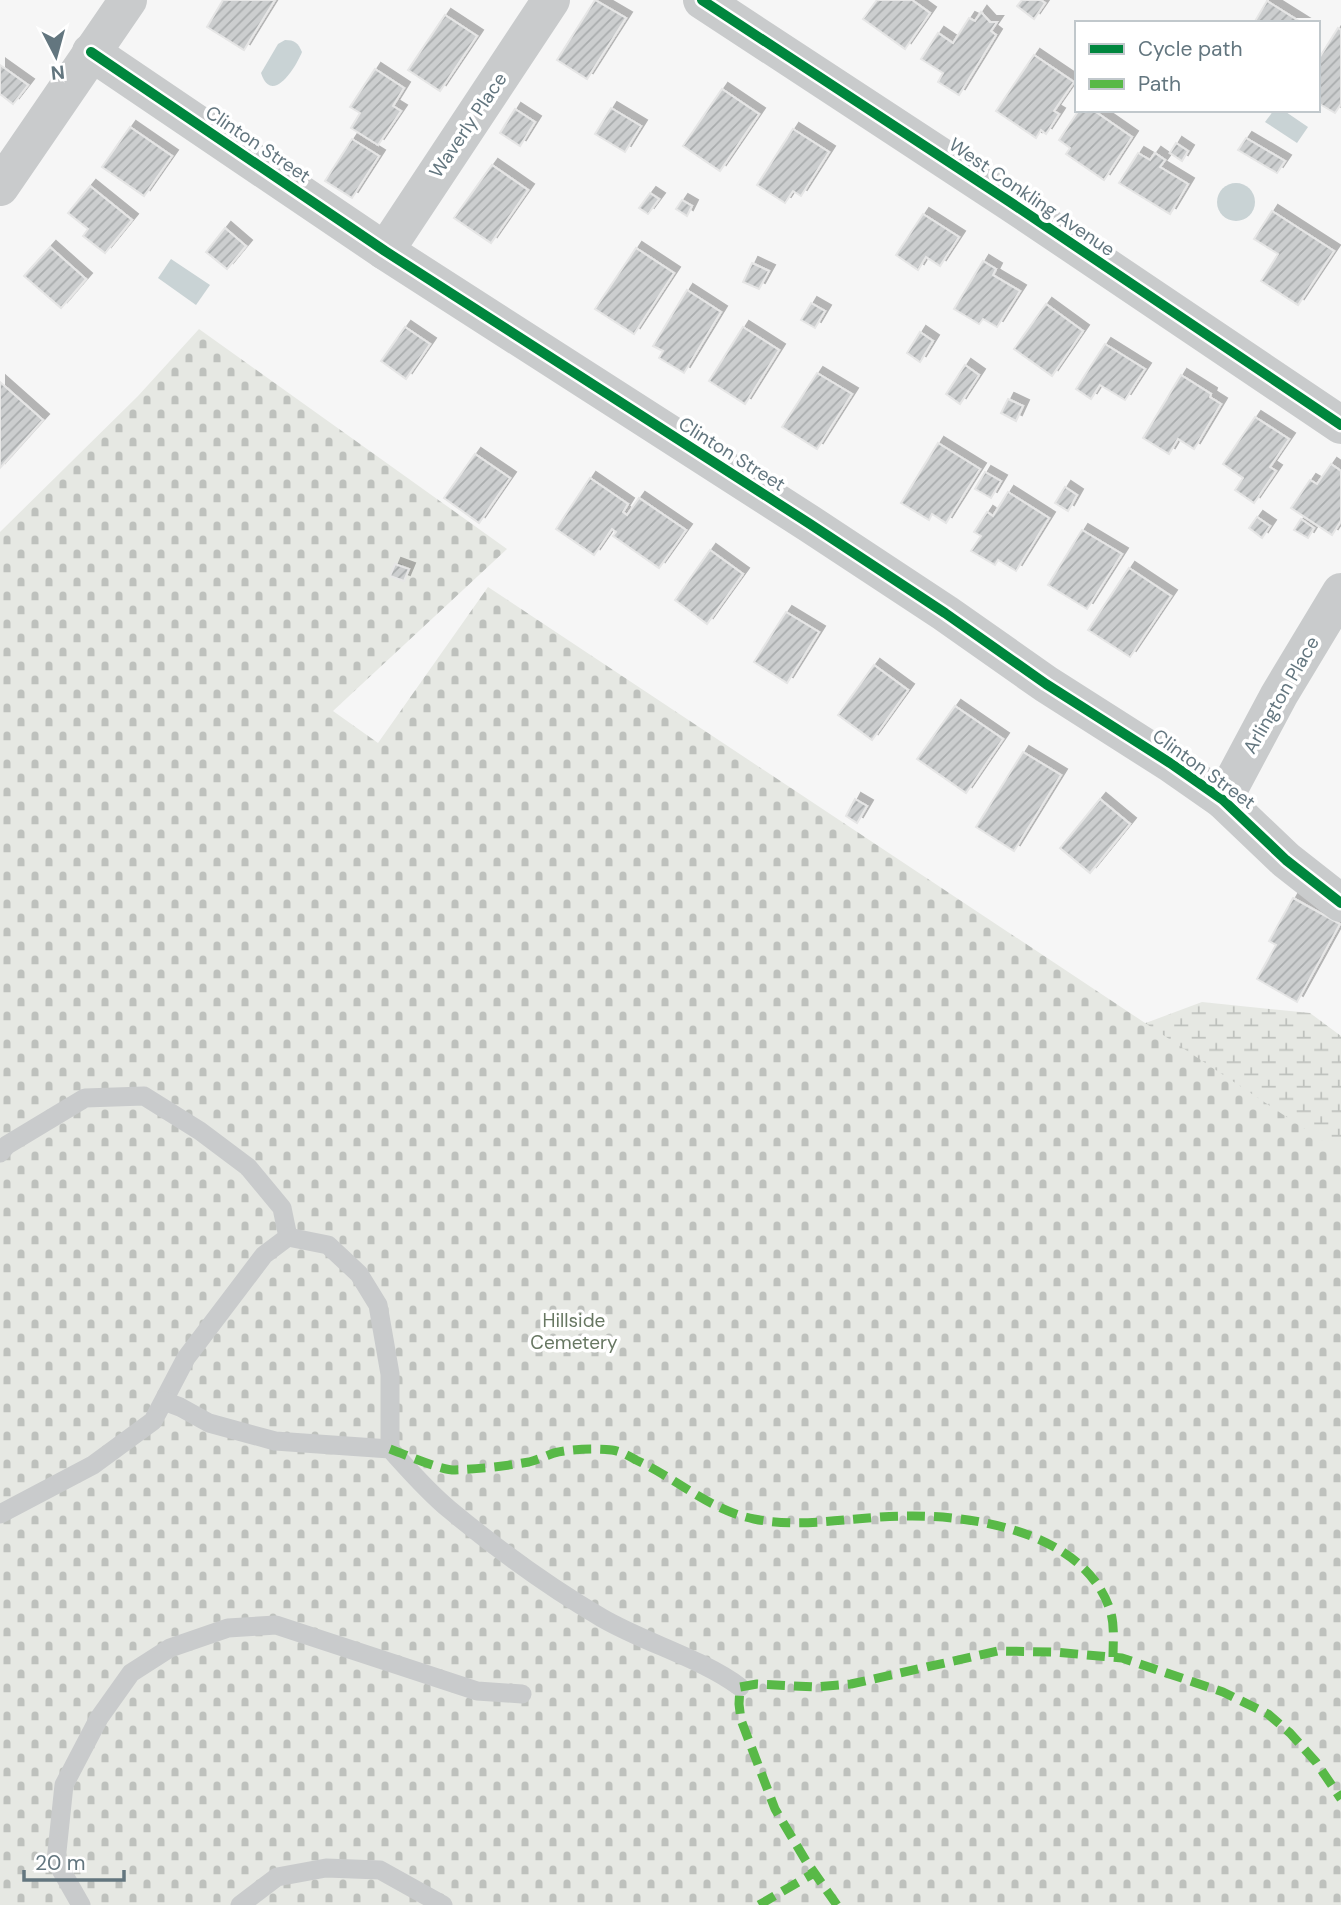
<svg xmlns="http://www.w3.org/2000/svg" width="1341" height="1905" viewBox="0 0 1341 1905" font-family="'DM Sans',sans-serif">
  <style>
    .wetland { fill: url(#wetland-marsh) }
    .cemetery { fill: url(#cemetery-stones) }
    .water { fill: #c9d3d5 }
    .building { fill: url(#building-hatch); stroke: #e6e6e6; stroke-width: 2; filter: url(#shadow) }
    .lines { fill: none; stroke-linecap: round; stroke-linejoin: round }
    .lane { stroke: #c9cbcc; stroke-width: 19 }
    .street { stroke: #c9cbcc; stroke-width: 38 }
    .quiet { stroke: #58b947; stroke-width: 9; stroke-dasharray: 18 9; stroke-linecap: butt }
    .cycleway-casing { stroke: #fff; stroke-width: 15 }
    .cycleway { stroke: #00873e; stroke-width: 10 }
    .labels { text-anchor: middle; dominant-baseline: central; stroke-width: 7; stroke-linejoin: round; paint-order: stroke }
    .street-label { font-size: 19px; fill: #63767f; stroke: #fff }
    .park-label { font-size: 19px; fill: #677762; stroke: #fff }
  </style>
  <defs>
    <pattern id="wetland-marsh" width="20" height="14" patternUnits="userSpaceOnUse" patternTransform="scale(1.75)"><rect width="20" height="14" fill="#e6e8e3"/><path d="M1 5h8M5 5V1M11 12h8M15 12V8" fill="none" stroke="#bec1bd"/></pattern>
    <pattern id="cemetery-stones" width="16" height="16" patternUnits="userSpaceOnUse" patternTransform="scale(1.75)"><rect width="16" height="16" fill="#e6e8e3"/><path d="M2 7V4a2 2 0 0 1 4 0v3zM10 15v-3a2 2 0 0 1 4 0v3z" fill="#bec1bd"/></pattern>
    <pattern id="building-hatch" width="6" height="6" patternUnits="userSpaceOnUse" patternTransform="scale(1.75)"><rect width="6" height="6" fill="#cccecf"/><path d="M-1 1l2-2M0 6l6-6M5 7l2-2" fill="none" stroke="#a9acad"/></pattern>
    <filter id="shadow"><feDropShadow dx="6" dy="-6" stdDeviation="0" flood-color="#0004"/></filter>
  </defs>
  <rect width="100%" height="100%" fill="#f6f6f6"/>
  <polygon class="wetland" points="1202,1002 1310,1013 1341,1036 1341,1178 1143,1024"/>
  <polygon class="cemetery" points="199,329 507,549 333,711 378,743 488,587 1341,1153 1341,1905 0,1905 0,532 138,396"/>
  <g class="water">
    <path d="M285 40C295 40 298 43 302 52 296 67 272 106 261 73L278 44Z"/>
    <polygon points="1274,110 1283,110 1308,127 1297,143 1265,122"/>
    <circle cx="1236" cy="202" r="19"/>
    <polygon points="171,259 210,285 196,305 158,278"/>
  </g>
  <g class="building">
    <polygon points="223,0 275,0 244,50 207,27"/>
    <polygon points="595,0 626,18 587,79 557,60"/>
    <polygon points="877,0 912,0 930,13 905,49 863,19"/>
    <polygon points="1022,0 1041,0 1045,3 1034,19 1017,6"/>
    <polygon points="1267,1 1302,23 1254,23"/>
    <polygon points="981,12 990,22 997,22 991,31 996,35 959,95 938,82 943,73 921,59 938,33 953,43 969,18 975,21"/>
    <polygon points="445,15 477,36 440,91 408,70"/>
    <polygon points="1338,28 1341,30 1341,104 1335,113 1318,103 1318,60"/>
    <polygon points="1034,55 1074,82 1054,111 1059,114 1046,134 1041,130 1036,138 996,111"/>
    <polygon points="0,65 28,85 13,104 0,94"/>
    <polygon points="375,69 404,88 393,106 401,111 378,145 351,128 360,113 350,107"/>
    <polygon points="722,89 759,114 720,171 683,146"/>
    <polygon points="611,108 641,126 625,152 595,134"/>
    <polygon points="515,109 535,122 520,146 500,133"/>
    <polygon points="1079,110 1093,110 1132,137 1104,180 1066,154 1070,148 1059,140"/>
    <polygon points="130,127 172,156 144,196 102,167"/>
    <polygon points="793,129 829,152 801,196 793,191 785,203 757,185"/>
    <polygon points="1246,138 1285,161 1277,173 1238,150"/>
    <polygon points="352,139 379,156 352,198 325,181"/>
    <polygon points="1176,143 1188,151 1182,161 1170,153"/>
    <polygon points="1138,153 1150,160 1155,153 1165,160 1160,167 1188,184 1170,214 1119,183"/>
    <polygon points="492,165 528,190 491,243 454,218"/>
    <polygon points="90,186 132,220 105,253 83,236 88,229 68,213"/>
    <polygon points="650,193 659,199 648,214 639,208"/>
    <polygon points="682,200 692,206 687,216 676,209"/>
    <polygon points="1272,211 1334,251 1298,305 1261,281 1278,254 1254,239"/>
    <polygon points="923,214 959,237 940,266 926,257 918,270 896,255"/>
    <polygon points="225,228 246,246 227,269 206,252"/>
    <polygon points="50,247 86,279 61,308 24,276"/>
    <polygon points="636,248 674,273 634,334 595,309"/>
    <polygon points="983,261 996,269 993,275 1020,291 997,327 983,319 979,324 954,309"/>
    <polygon points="752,263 769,271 759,289 743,282"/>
    <polygon points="687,290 721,312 684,373 659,358 663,351 653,346"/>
    <polygon points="811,303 825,311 815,328 801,320"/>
    <polygon points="1046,304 1083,331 1052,376 1014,349"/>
    <polygon points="405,327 430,344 406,379 381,361"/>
    <polygon points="743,327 779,350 745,404 709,381"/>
    <polygon points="920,332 933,341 920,362 907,353"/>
    <polygon points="1105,344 1145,369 1125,400 1100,385 1091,399 1076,389"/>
    <polygon points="965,365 979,375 960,404 946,394"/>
    <polygon points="817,373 852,394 817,449 782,427"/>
    <polygon points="1181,375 1211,394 1210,397 1221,404 1194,449 1178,439 1169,454 1143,438"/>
    <polygon points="0,382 43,420 0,468"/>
    <polygon points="1008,399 1023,406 1016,421 1001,413"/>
    <polygon points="1255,417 1289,439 1270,467 1276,471 1254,503 1235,490 1243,478 1223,464"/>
    <polygon points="938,443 980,469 946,523 932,514 929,520 901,503"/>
    <polygon points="475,454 510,478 479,523 444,498"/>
    <polygon points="1331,464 1341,471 1341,521 1332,535 1291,508 1310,480 1317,484"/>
    <polygon points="985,472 1001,481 991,498 975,489"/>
    <polygon points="590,478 628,504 623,512 627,515 639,498 686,530 659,568 613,536 616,532 612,529 594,555 556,529"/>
    <polygon points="1065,487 1077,495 1068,511 1055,503"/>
    <polygon points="1008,492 1049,518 1016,571 998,560 995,565 971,551 981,536 974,532 987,512 993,516"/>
    <polygon points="1257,517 1270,526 1262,538 1249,528"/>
    <polygon points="1301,519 1314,528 1308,538 1294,530"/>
    <polygon points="1082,530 1122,554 1087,609 1048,585"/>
    <polygon points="710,550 743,574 707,624 675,600"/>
    <polygon points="395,564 409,569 404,581 390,576"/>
    <polygon points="1129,568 1171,596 1130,657 1088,630"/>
    <polygon points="786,612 819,632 787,683 754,662"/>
    <polygon points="874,665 908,690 872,740 838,715"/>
    <polygon points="955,706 1003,739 966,793 917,759"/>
    <polygon points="1023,752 1061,775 1014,851 976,827"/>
    <polygon points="855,799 867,806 857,823 846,816"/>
    <polygon points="1100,799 1130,824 1090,873 1060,848"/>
    <polygon points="1293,898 1340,924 1297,1002 1257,979 1276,945 1269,941"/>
  </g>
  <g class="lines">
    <g class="lane">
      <polyline points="0,1153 7,1145 85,1098 144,1096 200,1131 248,1167 282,1208 288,1237 264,1255 186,1358 153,1421 93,1465 0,1514"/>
      <polyline points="288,1237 328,1245 359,1274 378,1305 390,1374 390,1449"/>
      <path d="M164 1401 180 1407 209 1423 275 1441 390 1449C409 1470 428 1492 450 1510 497 1549 549 1587 602 1618 645 1643 701 1658 740 1687"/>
      <polyline points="81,1905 56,1861 64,1785 99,1718 131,1673 170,1648 228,1628 276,1625 477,1691 522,1694"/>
      <polyline points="240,1905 277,1877 326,1868 380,1870 443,1905"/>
    </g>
    <g class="street">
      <polyline points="702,0 1010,202 1341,425"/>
      <polyline points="91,52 385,251 810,524 945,613 1046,684 1170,763 1223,800 1286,860 1341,903"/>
      <polyline points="0,187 128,0"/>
      <polyline points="385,251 551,0"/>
      <polyline points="1223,800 1279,695 1341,592"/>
    </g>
    <g class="quiet">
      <path d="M390 1449C406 1455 440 1470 455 1470 479 1469 506 1466 529 1462 537 1460 546 1456 554 1453 571 1449 594 1448 612 1450 620 1451 629 1456 636 1460 676 1478 709 1510 754 1519 804 1529 856 1516 907 1516 976 1515 1085 1533 1110 1610 1115 1625 1113 1641 1113 1657"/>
      <polyline points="759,1905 814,1873"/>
      <polyline points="837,1905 806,1861 775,1809 741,1720 739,1704 740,1687 757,1684 815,1687 851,1684 998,1651 1054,1652 1122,1658 1223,1692 1268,1714 1290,1733 1316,1762 1341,1799"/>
    </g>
    <g class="cycleway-casing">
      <g id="cycleway">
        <polyline points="702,0 1010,202 1341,425"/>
        <polyline points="91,52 385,251 810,524 945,613 1046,684 1170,763 1223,800 1286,860 1341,903"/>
      </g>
    </g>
    <use href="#cycleway" class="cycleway"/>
  </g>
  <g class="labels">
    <g class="street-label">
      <text transform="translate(468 125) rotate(-56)">Waverly Place</text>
      <text transform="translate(258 144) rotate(34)">Clinton Street</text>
      <text transform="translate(1032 197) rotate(34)">West Conkling Avenue</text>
      <text transform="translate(732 454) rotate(32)">Clinton Street</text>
      <text transform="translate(1281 695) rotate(-60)">Arlington Place</text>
      <text transform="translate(1204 769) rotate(36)">Clinton Street</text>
    </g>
    <g class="park-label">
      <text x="574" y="1320">Hillside<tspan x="574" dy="22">Cemetery</tspan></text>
    </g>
  </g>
  <rect x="1075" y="21" width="245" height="91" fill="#ffffff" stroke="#c1c8cc" stroke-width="2"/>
  <rect x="1089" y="44" width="35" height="10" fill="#00873e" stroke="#c1c8cc" stroke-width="2"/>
  <text x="1138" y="56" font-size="21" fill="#63767f">Cycle path</text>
  <rect x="1089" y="79" width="35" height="10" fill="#58b947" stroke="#c1c8cc" stroke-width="2"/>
  <text x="1138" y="91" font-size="21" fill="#63767f">Path</text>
  <g transform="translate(56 56) rotate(174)" stroke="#ffffff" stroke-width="5" paint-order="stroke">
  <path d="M0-5L12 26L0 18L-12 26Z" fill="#63767f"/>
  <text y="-10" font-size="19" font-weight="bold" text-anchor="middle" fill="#63767f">N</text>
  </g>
  <path d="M24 1870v10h100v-10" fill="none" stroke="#63767f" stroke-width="3.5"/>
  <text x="35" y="1870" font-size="21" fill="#63767f" stroke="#ffffff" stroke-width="5" paint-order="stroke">20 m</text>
</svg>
